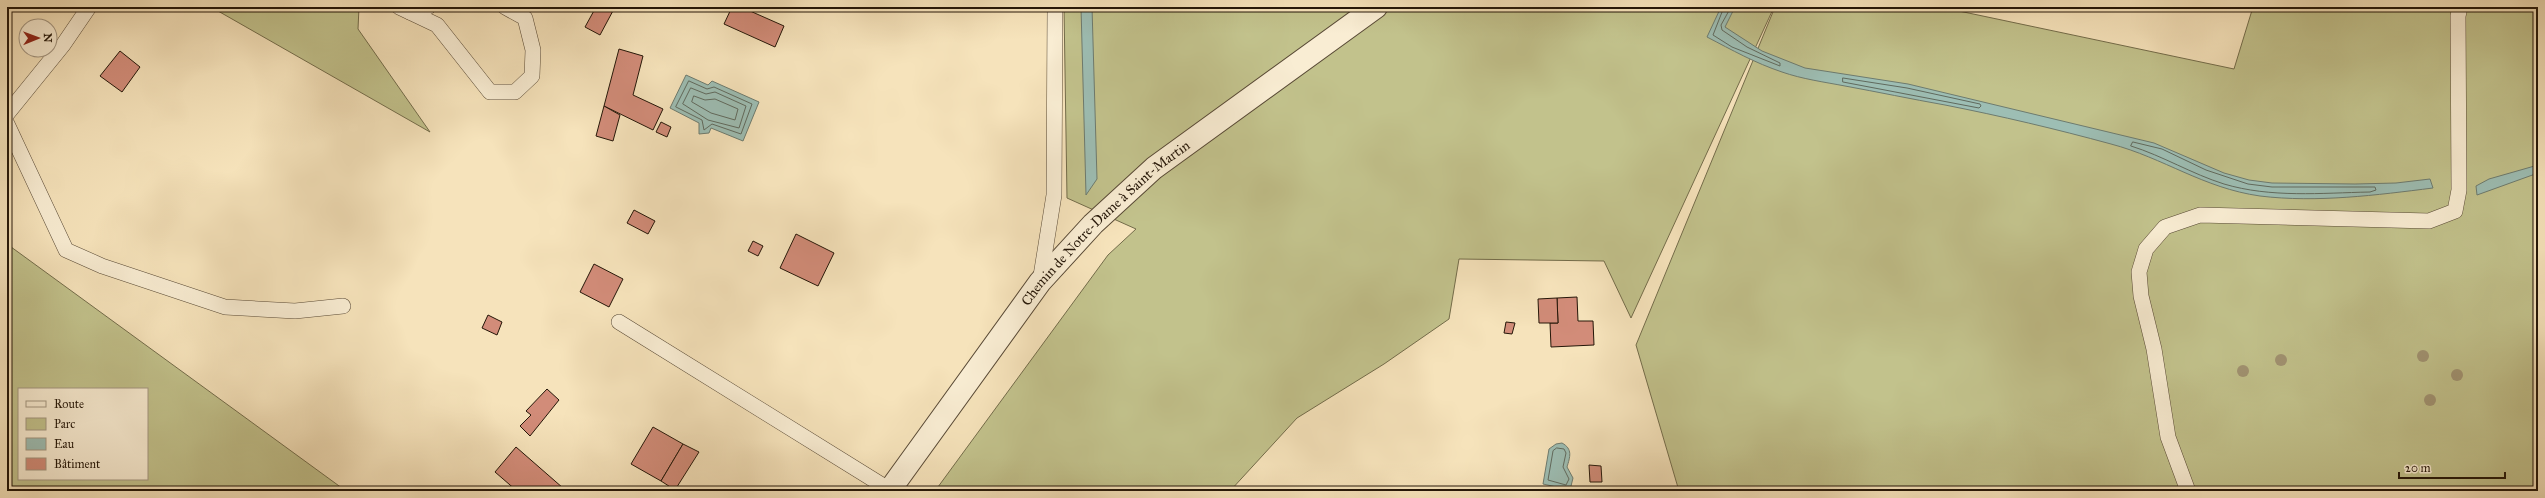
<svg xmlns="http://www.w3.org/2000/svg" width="2545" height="498" viewBox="0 0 2545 498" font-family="'IM FELL Great Primer',serif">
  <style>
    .green { fill: #c2c28c; stroke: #736c4a; fill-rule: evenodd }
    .water { fill: #9dbeb4; stroke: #6d7b6f }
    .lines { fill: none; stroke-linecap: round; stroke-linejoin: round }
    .shore { stroke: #606a5e; stroke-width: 1 }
    .building { fill: #d28c79; stroke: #241608 }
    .service-casing { stroke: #584935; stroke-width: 16 }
    .minor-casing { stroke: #584935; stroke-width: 24 }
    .service { stroke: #f9edd3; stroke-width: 15 }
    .minor { stroke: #f9edd3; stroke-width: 22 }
    .tree { fill: #a19372 }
    .labels { text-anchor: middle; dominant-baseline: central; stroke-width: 3.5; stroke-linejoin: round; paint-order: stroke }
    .street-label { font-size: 14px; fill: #241608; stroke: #f9edd3 }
  </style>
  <rect width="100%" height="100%" fill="#f6e3bb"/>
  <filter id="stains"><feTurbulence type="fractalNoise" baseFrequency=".005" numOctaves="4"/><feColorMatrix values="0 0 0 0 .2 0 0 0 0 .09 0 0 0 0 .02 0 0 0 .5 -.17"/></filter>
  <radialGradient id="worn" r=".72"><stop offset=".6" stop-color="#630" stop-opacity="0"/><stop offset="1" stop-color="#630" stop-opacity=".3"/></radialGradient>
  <g class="green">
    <polygon points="211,7 359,7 358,29 430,132"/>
    <polygon points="1064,7 1774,7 1631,318 1604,261 1459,259 1449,319 1384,364 1297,418 1230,491 935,491 1108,255 1136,229 1067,198"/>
    <polygon points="1775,7 1940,7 2234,69 2253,7 2538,7 2538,491 1679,491 1636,345"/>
    <path d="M7 244 346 491H7ZM19 389H147V479H19Z"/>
  </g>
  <g class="water">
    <polygon points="1081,7 1092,7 1097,179 1086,195"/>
    <path d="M1721 7H1735L1725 27 1762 51 1805 68 1908 84 2154 143 2224 173 2249 180 2272 183 2355 184 2396 183 2430 179 2433 188C2377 195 2317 203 2260 196 2203 188 2164 158 2111 144 2056 129 2001 116 1945 105 1911 99 1878 92 1845 86 1824 82 1802 79 1782 72 1755 63 1732 50 1707 37Z"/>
    <polygon points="686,75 708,85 712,81 759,102 743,141 711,128 709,133 699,134 699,123 670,108"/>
    <polygon points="2538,165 2538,173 2477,195 2476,186 2489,179"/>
    <path d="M1562 443C1573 449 1570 457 1567 467L1573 478 1570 490 1543 484 1549 449 1556 444Z"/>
  </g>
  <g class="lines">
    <g class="shore">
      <polyline points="1724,7 1713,35 1732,47 1780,66 1780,63 1747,47 1722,30 1721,25 1731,7"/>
      <polygon points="1843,78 1907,88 1980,104 1981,106 1979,108 1843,82"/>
      <polygon points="689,81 707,89 714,87 752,104 741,134 712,124 704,130 702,120 676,107"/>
      <polygon points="691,88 706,94 715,92 746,106 739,128 708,120 683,104"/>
      <polygon points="694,96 705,100 715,99 738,109 735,120 711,113 692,102"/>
      <path d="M2133 142 2162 149 2206 170 2248 184 2272 187H2375L2376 190 2370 192C2321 193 2271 198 2224 184 2192 174 2163 156 2131 146Z"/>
      <polygon points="1557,448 1564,449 1566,453 1563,467 1569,479 1566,485 1548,480 1553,451"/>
    </g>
  </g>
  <g class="building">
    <polygon points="596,7 615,7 600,35 585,27"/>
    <polygon points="732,7 741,7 784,26 775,47 724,24"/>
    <polygon points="619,49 643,56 633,95 663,109 653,130 604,106"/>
    <polygon points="120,51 140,67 122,92 100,76"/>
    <polygon points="604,106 620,115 613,141 596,136"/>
    <polygon points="661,122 671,127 667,137 656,132"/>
    <polygon points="634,210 655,221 648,234 627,223"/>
    <polygon points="796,234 834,253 818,286 780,268"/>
    <polygon points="753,241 763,246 758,256 748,251"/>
    <polygon points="594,264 623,279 609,307 580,292"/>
    <polygon points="1577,297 1578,321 1593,321 1594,345 1551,347 1550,323 1558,323 1557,298"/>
    <polygon points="1557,298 1558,323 1539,323 1538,299"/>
    <polygon points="488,315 502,322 497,335 482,328"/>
    <polygon points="1506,322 1515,323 1512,334 1504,333"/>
    <polygon points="547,389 559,400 530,436 520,426 531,415 526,411"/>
    <polygon points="653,427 683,444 661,481 631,464"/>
    <polygon points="683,444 699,452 675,490 661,481"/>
    <polygon points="516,447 563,488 560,491 517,491 495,472"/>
    <polygon points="1589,465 1601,466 1602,482 1590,482"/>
  </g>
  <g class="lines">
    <g class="service-casing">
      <g id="service">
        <polyline points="399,7 437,25 490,92 515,92 532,76 533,50 525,18 505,7"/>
        <polyline points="410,12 428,7"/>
        <polyline points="7,114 63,45 89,7"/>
        <polyline points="7,124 66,250 102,266 225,307 295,311 343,306"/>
        <polyline points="1040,282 1054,195 1055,7"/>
        <polyline points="619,322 890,490"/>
        <polyline points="2188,491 2168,437 2154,349 2141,296 2139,272 2146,249 2165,227 2200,215 2429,221 2455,211 2459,190 2458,16 2460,7"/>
      </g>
    </g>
    <g class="minor-casing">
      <g id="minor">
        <path id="s1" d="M889 491 1040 282 1093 224 1154 168 1376 7"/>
      </g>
    </g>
    <use href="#service" class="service"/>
    <use href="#minor" class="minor"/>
  </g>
  <g class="tree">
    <circle cx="2423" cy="356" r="6"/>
    <circle cx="2281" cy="360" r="6"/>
    <circle cx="2243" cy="371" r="6"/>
    <circle cx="2457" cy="375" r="6"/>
    <circle cx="2430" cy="400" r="6"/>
  </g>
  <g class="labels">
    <g class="street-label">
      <text stroke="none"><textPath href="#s1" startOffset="346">Chemin de Notre-Dame à Saint-Martin</textPath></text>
    </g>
  </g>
  <rect width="2545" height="498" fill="none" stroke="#f6e3bb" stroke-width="24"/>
  <rect x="8" y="8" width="2529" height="482" fill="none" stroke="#241608" stroke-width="2"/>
  <rect x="12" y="12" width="2521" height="474" fill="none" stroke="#241608"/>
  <rect x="18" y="388" width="130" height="92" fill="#f9edd3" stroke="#a49782"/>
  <rect x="26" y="401" width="20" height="6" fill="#f9edd3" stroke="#a49782"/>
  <text x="54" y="408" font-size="12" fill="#241608">Route</text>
  <rect x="26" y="418" width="20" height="12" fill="#c2c28c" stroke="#a49782"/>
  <text x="54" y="428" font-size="12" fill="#241608">Parc</text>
  <rect x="26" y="438" width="20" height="12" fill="#9dbeb4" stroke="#a49782"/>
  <text x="54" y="448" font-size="12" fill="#241608">Eau</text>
  <rect x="26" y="458" width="20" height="12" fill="#d28c79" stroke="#a49782"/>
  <text x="54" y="468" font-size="12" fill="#241608">Bâtiment</text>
  <g transform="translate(38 38) rotate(89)"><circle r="19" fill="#f9edd3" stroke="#a49782"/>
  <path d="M0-3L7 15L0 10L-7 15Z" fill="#8f2418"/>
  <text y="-6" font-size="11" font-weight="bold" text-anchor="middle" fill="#241608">N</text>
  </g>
  <path d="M2399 472v6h106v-6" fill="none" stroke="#241608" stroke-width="2"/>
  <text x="2405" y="472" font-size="12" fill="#241608" stroke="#f9edd3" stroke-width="3" paint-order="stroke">20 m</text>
  <rect width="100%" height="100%" filter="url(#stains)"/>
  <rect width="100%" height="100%" fill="url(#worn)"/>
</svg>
